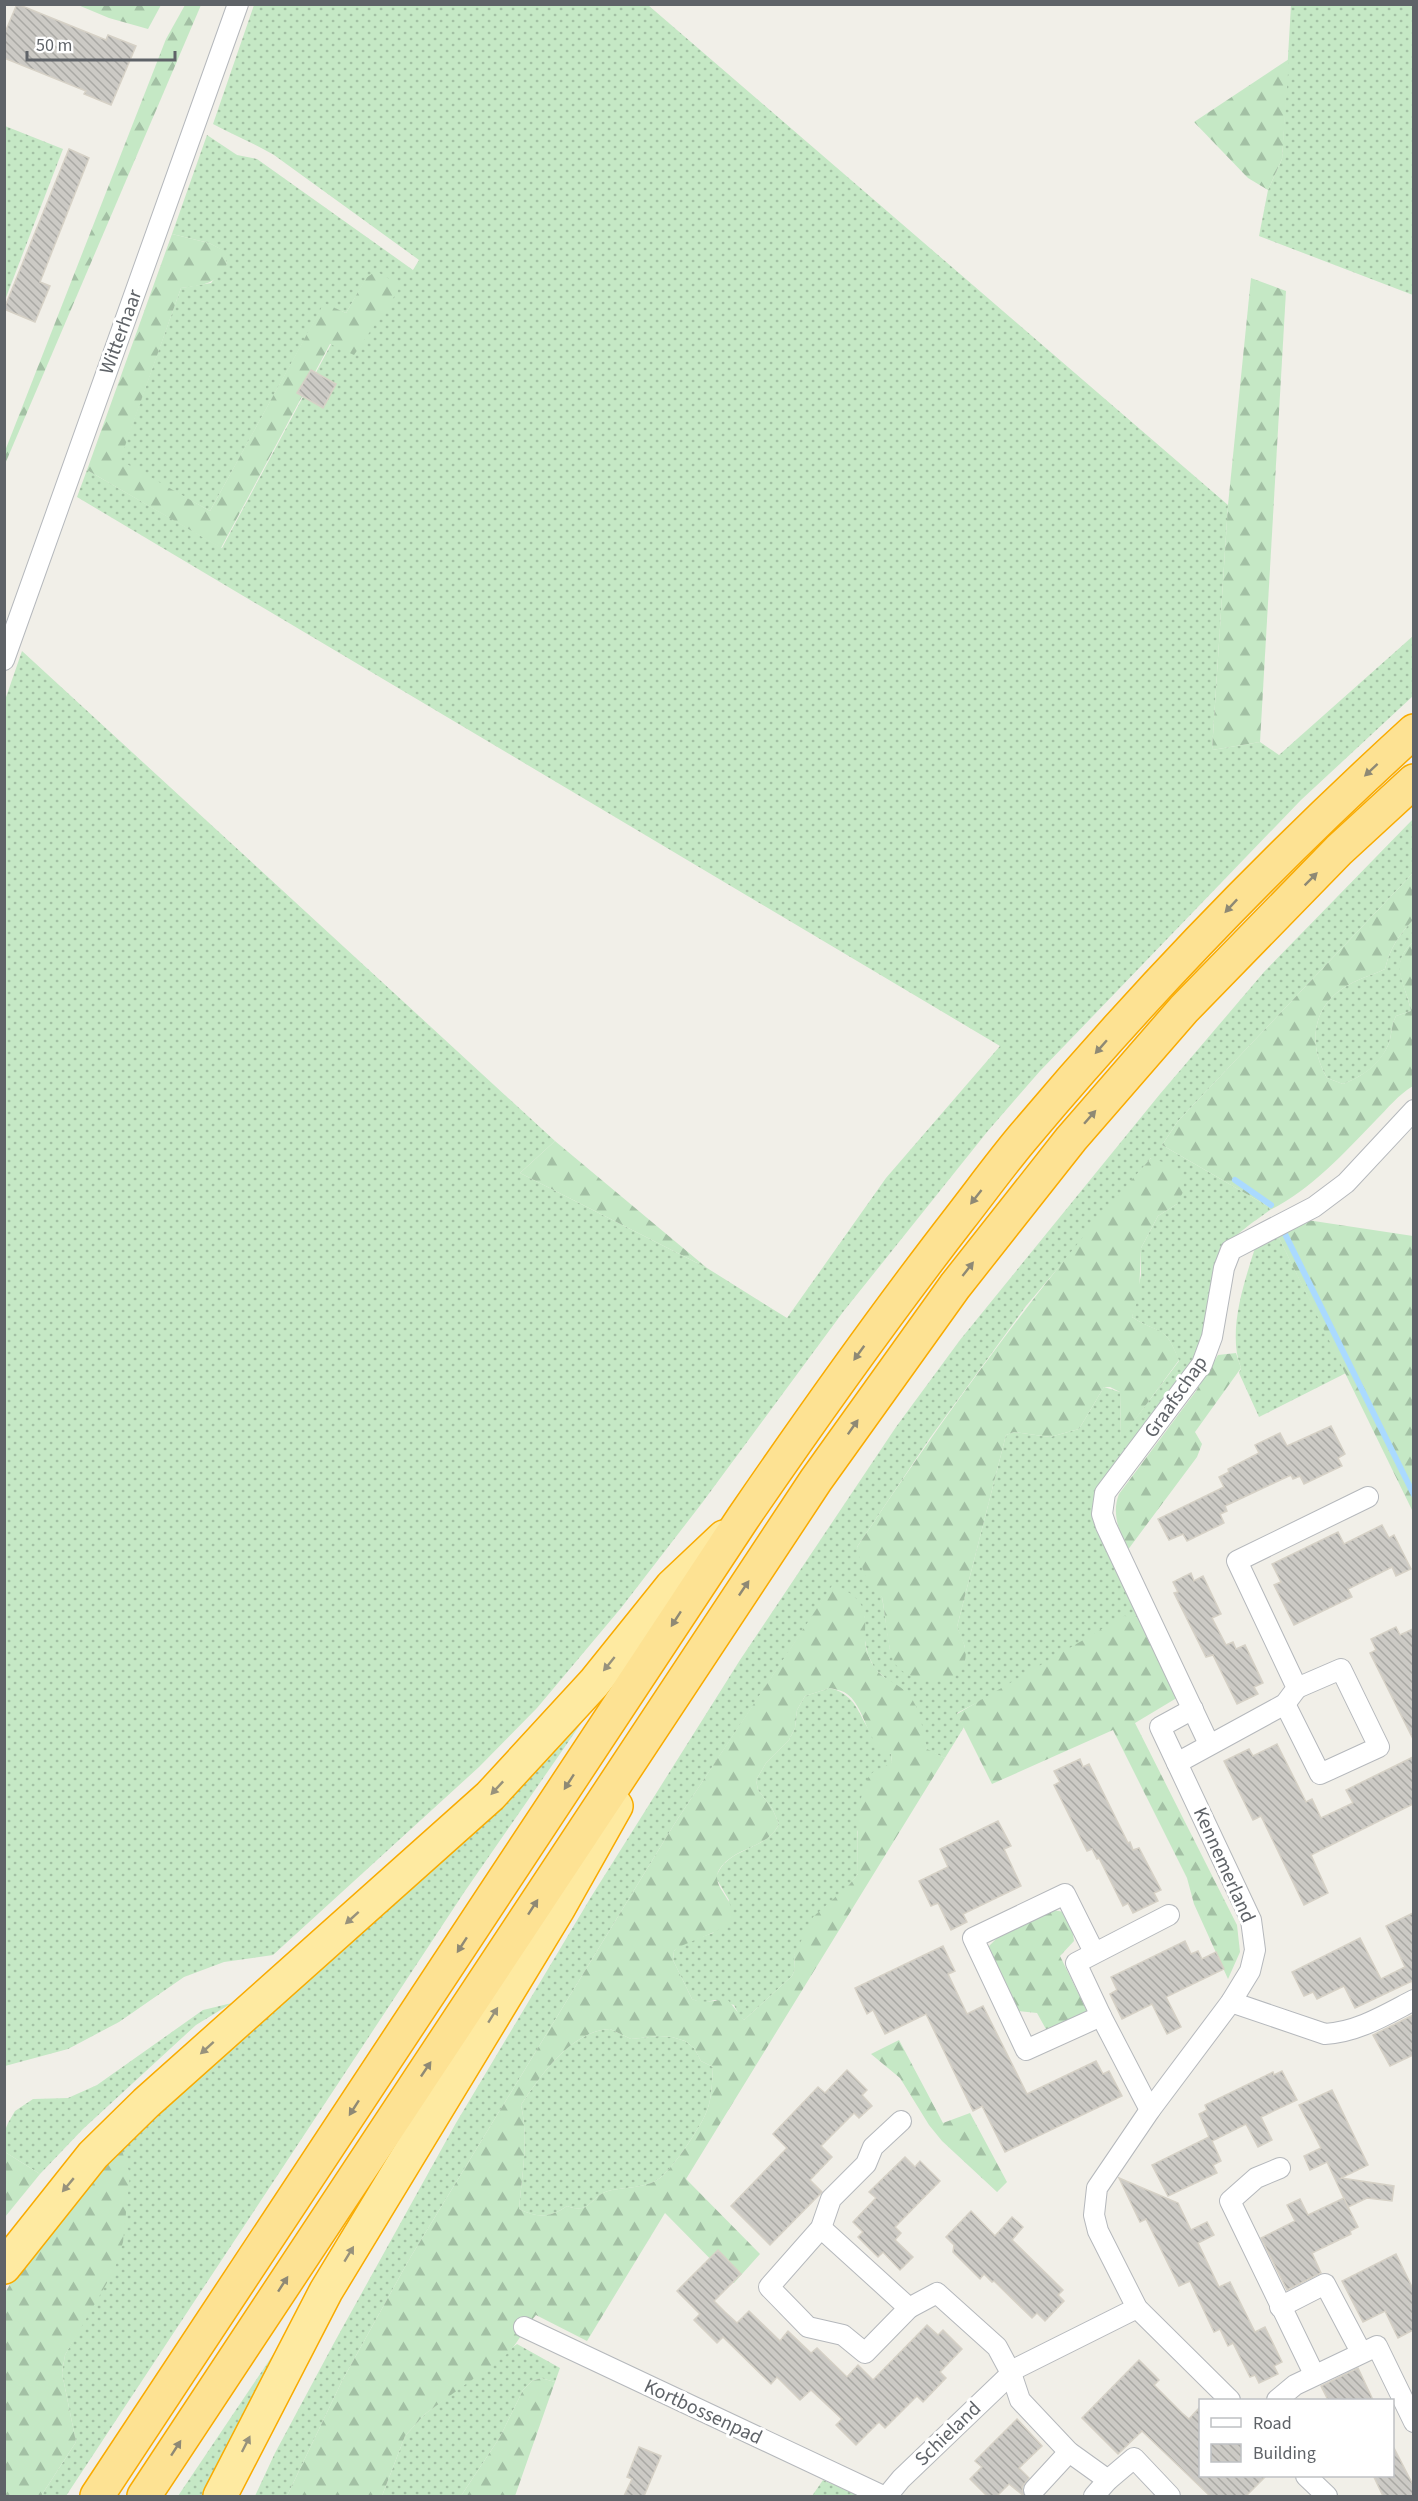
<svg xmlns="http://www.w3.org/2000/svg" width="1418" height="2501" viewBox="0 0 1418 2501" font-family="'Source Sans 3',sans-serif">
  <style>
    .grass { fill: url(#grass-dots); fill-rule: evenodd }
    .forest { fill: url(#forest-firs); fill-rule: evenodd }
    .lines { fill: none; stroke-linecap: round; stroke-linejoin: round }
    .stream { stroke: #aadaff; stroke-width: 6 }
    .building { fill: url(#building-back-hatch); stroke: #d6d1c6; stroke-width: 1.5 }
    .minor-casing { stroke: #b5b8bc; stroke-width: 22 }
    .trunk-casing { stroke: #f9ab00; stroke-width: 36 }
    .motorway-casing { stroke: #f9ab00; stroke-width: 36 }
    .minor { stroke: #fff; stroke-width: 20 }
    .trunk { stroke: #feeaa1; stroke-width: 33 }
    .motorway { stroke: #fde293; stroke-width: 33 }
    .oneway { fill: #8e8975 }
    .oneway2 { fill: #97927c }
    .labels { text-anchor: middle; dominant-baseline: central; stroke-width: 6; stroke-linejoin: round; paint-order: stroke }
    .street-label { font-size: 20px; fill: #5f6368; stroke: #fff }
  </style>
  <defs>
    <pattern id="grass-dots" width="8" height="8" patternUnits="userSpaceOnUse" patternTransform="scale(1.5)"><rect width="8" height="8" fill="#c5e8c5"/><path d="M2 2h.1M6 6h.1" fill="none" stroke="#a3c0a4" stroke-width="1.8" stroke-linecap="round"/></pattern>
    <pattern id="forest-firs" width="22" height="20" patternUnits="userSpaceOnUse" patternTransform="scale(1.5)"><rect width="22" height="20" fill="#c5e8c5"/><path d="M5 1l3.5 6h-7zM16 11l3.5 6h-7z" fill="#a3c0a4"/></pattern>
    <pattern id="building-back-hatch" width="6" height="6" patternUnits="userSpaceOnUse" patternTransform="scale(1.5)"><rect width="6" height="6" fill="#cccac5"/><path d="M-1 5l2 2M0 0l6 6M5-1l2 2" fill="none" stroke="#a9a8a4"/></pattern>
  </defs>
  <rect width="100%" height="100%" fill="#f1efe8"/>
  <g class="grass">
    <path d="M254 5H648L1228 505 1212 750 1260 742 1279 755 1413 636V696L1301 800 1040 1071 987 1132 843 1312 702 1503 621 1608 537 1708 479 1767 273 1955 224 1962 184 1977 119 2022 68 2049 5 2066 4 703 22 651 555 1141 520 1173 707 1268 787 1318 886 1178 1000 1046 77 497 87 470 222 548 366 279 346 313 324 304 210 511 119 461 181 288 211 283 227 264 222 250 209 243 172 234 207 135 237 155 257 159 413 270 419 260 274 155C254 143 233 135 213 124Z"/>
    <polygon points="1291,5 1413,5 1413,295 1259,236 1268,190 1282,159"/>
    <polygon points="5,126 63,149 5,300"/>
    <path d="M1413 819V873L1178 1121 1162 1145 1269 1207 1270 1210C1248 1226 1225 1240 1214 1266L1202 1348 1103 1488 1141 1617 957 1713 964 1727 945 1758 927 1750 914 1703 875 1669 868 1655 864 1636 865 1617 833 1585 675 1823 410 2258 342 2381 287 2496H255L275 2453 334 2343 456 2123 591 1897 740 1660 896 1427 960 1340 1160 1094 1264 972ZM1151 1158 1177 1204 1158 1216 1141 1248V1275L1132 1317C1161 1336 1165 1323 1179 1361L1121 1438 1120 1392 1104 1387 1079 1429 1050 1437 1014 1432 1006 1435 957 1627 965 1647 964 1663 890 1650 882 1597 857 1547 930 1438 1026 1306Z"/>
    <path d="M1413 920V942C1388 964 1406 985 1411 1011L1396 1016C1391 1025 1392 1034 1389 1043 1381 1064 1362 1077 1343 1084L1327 1078C1306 1041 1313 1001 1354 982 1364 977 1375 974 1385 969 1390 948 1399 935 1413 920Z"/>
    <path d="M1278 1236 1346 1373 1259 1417 1239 1373 1241 1368C1227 1332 1244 1283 1255 1248Z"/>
    <polygon points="625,1660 465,1891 66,2496 41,2496 76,2442 62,2373 65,2355 77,2333 121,2148"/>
    <path d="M830 1688C857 1696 857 1712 871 1733 875 1741 884 1748 891 1754L892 1762 857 1832 858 1874 794 1955 795 1969 792 1976 744 2020 739 2015 734 2005 715 2000 702 2003 692 1999 673 1960 674 1951 681 1944 713 1933 729 1900 716 1878C726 1846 766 1852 779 1824L772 1808 758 1790 756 1780 766 1763 789 1740 795 1728 797 1710 805 1696Z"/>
    <polygon points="232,2003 196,2025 83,2129 40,2174 5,2152 4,2133 8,2123 15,2111 33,2099 68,2098 97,2085 203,2010"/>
    <path d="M610 2029 631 2039 659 2036 672 2037 685 2041 694 2048 701 2061 713 2067C712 2082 712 2100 706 2113 700 2128 670 2173 657 2180 640 2190 618 2186 603 2193 588 2201 589 2214 567 2206 550 2218 537 2218 519 2209 522 2174 529 2140 521 2105 541 2075 571 2031 610 2029Z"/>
    <polygon points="291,2328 206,2496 178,2496"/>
    <polygon points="517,2344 560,2368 555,2382 541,2378 532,2381 523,2390 500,2437 461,2496 382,2496 405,2436 425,2414"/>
    <polygon points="823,2480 860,2496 812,2496"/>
  </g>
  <g class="forest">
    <polygon points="78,5 161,4 161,5 148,29 109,18"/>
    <polygon points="185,5 201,5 5,464 5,451 166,39"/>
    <polygon points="1289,59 1282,159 1268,190 1248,178 1194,122"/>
    <path d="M172 234 209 243 223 250 227 264C217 285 202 285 181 288L120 460 210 511 324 303 346 313 366 278 376 271 396 283 398 291 354 355 330 344 221 548 87 470Z"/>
    <polygon points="1251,278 1286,291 1260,742 1212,750 1228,505"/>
    <path d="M1413 873V920C1399 935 1390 948 1385 969 1375 974 1364 977 1354 982 1313 1001 1306 1041 1327 1078L1343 1084C1362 1077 1381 1063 1389 1043 1392 1034 1391 1025 1396 1016L1411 1011C1406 984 1387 965 1413 942V1086C1398 1095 1388 1108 1376 1120 1344 1153 1312 1189 1270 1210L1269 1207 1162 1145 1178 1121Z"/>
    <polygon points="555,1141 707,1268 520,1173"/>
    <path d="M1151 1158 1174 1166 1183 1177 1184 1190 1177 1204 1158 1216 1141 1248 1139 1295 1132 1317C1161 1336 1164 1322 1179 1360L1121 1439 1120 1392 1110 1387H1104L1079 1429 1050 1437 1014 1432 1006 1435 957 1627C962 1638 969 1651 964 1663 954 1689 910 1683 896 1665 888 1656 885 1611 882 1597 865 1585 862 1566 857 1547 948 1411 1042 1279 1151 1158Z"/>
    <polygon points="1307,1220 1413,1236 1413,1512 1278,1236"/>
    <path d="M1236 1353 1241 1368 1195 1432 1202 1444 1197 1457 1127 1551C1120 1532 1111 1514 1119 1494L1196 1391 1218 1355Z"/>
    <path d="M833 1584C889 1609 849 1630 875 1668 882 1679 898 1683 907 1693 921 1707 923 1732 927 1749L945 1758 686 2179 760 2254 734 2283 665 2213 587 2341 536 2315C525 2327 519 2342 507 2354L425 2414 405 2436 382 2496H287L342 2381 410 2258 675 1823ZM830 1688C834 1689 840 1690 844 1692 867 1705 865 1747 891 1754L892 1762C886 1767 876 1769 871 1774 855 1791 857 1851 858 1874L849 1885 813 1917 794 1955 795 1969 792 1976 744 2020 728 2000C715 2000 705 2004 692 1999L673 1960 674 1951C686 1940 729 1932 732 1917 735 1897 707 1885 721 1867 737 1846 767 1849 779 1824L772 1808 758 1790 756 1780 766 1763 789 1740 795 1728 797 1710 805 1696ZM610 2029 631 2039 659 2036 672 2037 685 2041 694 2048 701 2061 713 2067C712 2082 712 2100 706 2113 700 2128 670 2173 657 2180 640 2190 618 2186 603 2193 588 2201 589 2214 567 2206 550 2218 537 2218 519 2209 522 2174 529 2140 521 2105 541 2075 571 2031 610 2029Z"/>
    <polygon points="1124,1616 1141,1617 1180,1696 1135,1723 1237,1925 1240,1952 1228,1979 1194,1904 1187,1878 1113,1730 992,1784 957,1714"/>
    <polygon points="1053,1910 1064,1912 1072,1927 1074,1941 1060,1956 1088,2013 1047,2031 1037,2013 1018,2011 990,1956 989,1946 1002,1933"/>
    <polygon points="899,2040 943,2123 970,2113 1007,2182 997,2192 942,2141 929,2125 900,2078 871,2054"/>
    <polygon points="121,2148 130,2174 123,2242 114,2271 65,2355 62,2373 76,2442 41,2496 5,2496 5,2293 26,2256"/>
    <polygon points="5,2152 40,2174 5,2217"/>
    <polygon points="541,2378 555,2382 515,2496 461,2496 500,2437 523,2390 532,2381"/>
  </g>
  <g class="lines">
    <g class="stream">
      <polyline points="1235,1180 1271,1205"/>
      <polyline points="1285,1234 1414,1495"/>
    </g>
  </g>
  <g class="building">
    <polygon points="17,4 106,40 108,35 136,46 111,105 84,94 86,91 4,58 4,35"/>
    <polygon points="69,149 89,158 40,282 50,286 35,322 4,309"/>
    <polygon points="311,370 336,384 323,408 297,393"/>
    <polygon points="1331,1426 1345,1454 1338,1458 1342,1466 1304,1484 1300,1476 1293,1479 1291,1475 1225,1506 1227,1511 1220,1514 1224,1523 1187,1541 1183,1534 1169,1540 1158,1519 1224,1487 1219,1477 1229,1472 1228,1469 1259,1453 1255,1445 1280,1433 1287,1446"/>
    <polygon points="1382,1525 1389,1538 1394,1535 1411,1569 1396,1576 1392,1567 1348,1589 1352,1597 1294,1625 1274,1585 1281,1582 1272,1564 1338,1532 1344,1544"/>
    <polygon points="1191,1573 1194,1581 1203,1576 1221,1614 1212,1618 1226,1645 1233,1642 1236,1649 1245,1645 1263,1683 1254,1687 1258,1694 1237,1704 1213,1655 1206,1657 1174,1593 1178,1592 1173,1582"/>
    <polygon points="1396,1627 1400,1635 1413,1629 1413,1739 1370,1653 1376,1650 1371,1639"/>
    <polygon points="1277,1744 1306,1802 1312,1799 1321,1818 1353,1803 1346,1790 1413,1757 1413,1804 1311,1855 1328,1893 1304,1905 1261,1816 1253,1820 1224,1761 1249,1749 1253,1756"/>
    <polygon points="1080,1759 1083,1767 1089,1764 1128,1843 1130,1842 1133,1850 1139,1848 1161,1890 1154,1893 1158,1901 1133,1913 1128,1903 1123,1906 1099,1858 1097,1859 1092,1849 1087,1851 1054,1785 1060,1782 1054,1771"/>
    <polygon points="998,1821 1011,1846 1004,1849 1021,1886 963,1914 967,1922 951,1930 938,1903 931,1906 919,1881 948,1867 940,1849"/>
    <polygon points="1413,1913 1413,1985 1412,1981 1355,2008 1344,1986 1317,1999 1313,1992 1304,1996 1292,1972 1360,1938 1381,1979 1405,1967 1386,1926"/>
    <polygon points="1185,1941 1191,1954 1198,1951 1202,1959 1216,1952 1224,1969 1166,1997 1181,2027 1167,2034 1152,2004 1122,2019 1110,1994 1117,1990 1111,1977"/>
    <polygon points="943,1946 955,1971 948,1974 967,2014 983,2006 1027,2094 1096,2061 1103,2074 1109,2071 1122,2096 1005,2152 982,2106 973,2111 926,2014 885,2034 873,2010 867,2014 855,1988"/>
    <polygon points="1413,2015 1413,2055 1390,2066 1373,2035"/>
    <polygon points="847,2070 867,2090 862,2095 872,2106 859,2118 854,2113 821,2146 832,2157 810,2180 822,2192 770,2245 731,2206 787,2148 773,2134 818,2087 825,2093"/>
    <polygon points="1282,2071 1297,2100 1261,2117 1272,2140 1258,2147 1246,2124 1212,2141 1221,2161 1213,2165 1217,2173 1168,2196 1152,2165 1209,2137 1199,2114 1207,2110 1205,2105 1273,2072 1274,2075"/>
    <polygon points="1332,2090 1368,2165 1341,2178 1394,2186 1392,2201 1367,2198 1348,2207 1358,2227 1350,2231 1351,2234 1312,2253 1321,2273 1287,2290 1261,2238 1295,2221 1287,2205 1300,2199 1308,2215 1344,2198 1348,2207 1327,2162 1310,2170 1304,2156 1321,2148 1299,2105"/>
    <polygon points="905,2157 915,2167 920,2161 940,2181 895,2227 901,2233 895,2240 913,2257 900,2270 883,2252 878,2257 858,2237 863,2232 853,2222 876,2198 869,2192"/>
    <polygon points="1119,2178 1178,2203 1191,2230 1207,2222 1214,2235 1198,2243 1219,2287 1230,2282 1255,2332 1265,2327 1282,2362 1274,2366 1278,2374 1259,2383 1255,2375 1250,2377 1233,2343 1228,2346 1220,2329 1214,2332 1190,2281 1179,2286 1146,2219 1140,2222"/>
    <polygon points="971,2211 995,2236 1012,2217 1023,2227 1012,2240 1063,2290 1058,2295 1064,2301 1045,2321 1037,2313 1032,2318 994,2281 992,2282 984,2274 980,2279 953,2252 954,2245 946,2237"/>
    <polygon points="718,2250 741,2274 714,2301 725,2312 737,2323 749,2311 780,2341 788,2331 811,2353 817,2348 847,2377 858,2365 873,2380 927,2325 938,2335 943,2330 962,2349 940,2372 946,2378 923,2402 917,2396 885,2428 879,2422 856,2445 836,2425 842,2419 811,2390 800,2400 777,2377 771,2384 723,2337 717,2343 694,2320 700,2314 677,2291"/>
    <polygon points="1396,2254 1413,2289 1413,2330 1398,2338 1385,2311 1363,2322 1342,2281"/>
    <polygon points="1139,2360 1159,2380 1154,2385 1182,2413 1189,2419 1200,2407 1200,2475 1267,2475 1246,2496 1210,2496 1142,2431 1118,2454 1082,2418"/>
    <polygon points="1358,2368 1373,2400 1328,2400 1321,2386"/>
    <polygon points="1017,2419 1042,2446 1019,2468 1029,2478 1022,2487 1024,2496 1009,2484 997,2496 987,2496 970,2479 982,2467 975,2461"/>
    <polygon points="1392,2444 1413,2485 1413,2496 1383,2496 1373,2475 1392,2475"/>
    <polygon points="639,2447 661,2456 644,2496 624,2496 632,2479 627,2477"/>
  </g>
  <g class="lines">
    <g class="minor-casing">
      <g id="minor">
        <polyline points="4,660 238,4"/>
        <polyline points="1285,1704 1320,1774 1379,1747 1341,1669 1297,1688"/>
        <polyline points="1209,1744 1106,1526 1102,1514 1105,1493 1202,1364 1212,1337 1224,1268 1231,1250 1314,1207 1346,1183 1414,1110"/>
        <polyline points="1177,1763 1160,1727 1193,1709"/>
        <polyline points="1094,1952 1065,1894 973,1938 1026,2050 1101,2016"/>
        <path d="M1231 2002 1325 2034C1358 2032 1385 2015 1414 2000"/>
        <polyline points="1150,2110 1101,2016 1076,1963 1169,1915"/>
        <polyline points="901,2121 873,2147 866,2164 831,2199 821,2228 769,2287 808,2327 843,2335 865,2353 909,2308 937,2293 997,2347 1011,2373 1020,2400 1069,2452 1108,2480"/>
        <polyline points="1280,2168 1256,2178 1230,2201 1314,2374"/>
        <polyline points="821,2228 909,2308"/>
        <polyline points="1280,2307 1325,2284 1361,2352"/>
        <polyline points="524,2327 883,2496"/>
        <polyline points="1230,2400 1137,2308 1098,2231 1094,2215 1097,2188 1150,2110 1231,2002 1250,1971 1255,1950 1251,1920 1177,1763 1285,1704 1297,1688 1237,1561 1368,1497"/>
        <polyline points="1277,2400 1295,2385 1377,2346 1414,2422"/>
        <polyline points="1306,2476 1327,2496"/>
        <polyline points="1034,2490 1069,2452"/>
        <polyline points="887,2496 901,2479 1017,2368 1137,2308"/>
        <polyline points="1094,2496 1108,2480 1134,2458 1170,2496"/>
      </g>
    </g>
    <g class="trunk-casing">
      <g id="trunk">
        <polyline points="4,2267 93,2155 146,2103 490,1796 594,1683 672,1586 724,1537"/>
        <polyline points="220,2496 326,2291 558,1909 616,1806"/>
      </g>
    </g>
    <g class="motorway-casing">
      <g id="motorway">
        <path d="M97 2496 743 1518C813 1416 884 1316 960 1218 981 1191 1002 1162 1024 1136 1145 992 1275 858 1414 731"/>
        <polyline points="144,2496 816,1480 955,1286 1071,1139 1184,1009 1339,850 1414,781"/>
      </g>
    </g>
    <use href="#minor" class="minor"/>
    <use href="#trunk" class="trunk"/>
    <use href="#motorway" class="motorway"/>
  </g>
  <defs><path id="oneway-solid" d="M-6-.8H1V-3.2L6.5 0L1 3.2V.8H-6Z" transform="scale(1.5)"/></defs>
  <g class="oneway">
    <use href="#oneway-solid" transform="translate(1371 770) rotate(137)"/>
    <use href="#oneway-solid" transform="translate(1311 879) rotate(-45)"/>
    <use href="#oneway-solid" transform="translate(1231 906) rotate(133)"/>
    <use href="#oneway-solid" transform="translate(1101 1047) rotate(131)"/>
    <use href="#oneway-solid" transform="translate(1090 1117) rotate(-49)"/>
    <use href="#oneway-solid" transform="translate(976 1197) rotate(128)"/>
    <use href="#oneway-solid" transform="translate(968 1269) rotate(-52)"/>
    <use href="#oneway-solid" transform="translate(859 1353) rotate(126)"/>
    <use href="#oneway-solid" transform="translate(853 1427) rotate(-55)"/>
    <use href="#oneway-solid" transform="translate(744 1588) rotate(-56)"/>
    <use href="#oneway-solid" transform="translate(676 1619) rotate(123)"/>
    <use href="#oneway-solid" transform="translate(569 1782) rotate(123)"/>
    <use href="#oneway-solid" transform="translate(533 1907) rotate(-57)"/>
    <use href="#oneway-solid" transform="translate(462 1945) rotate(123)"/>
    <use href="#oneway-solid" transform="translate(426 2069) rotate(-56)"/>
    <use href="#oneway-solid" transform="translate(354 2108) rotate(123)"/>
    <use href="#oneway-solid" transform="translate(283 2284) rotate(-57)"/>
    <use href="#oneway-solid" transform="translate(176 2448) rotate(-57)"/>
  </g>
  <g class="oneway2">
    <use href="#oneway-solid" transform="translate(609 1664) rotate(129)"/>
    <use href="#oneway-solid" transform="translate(497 1788) rotate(133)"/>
    <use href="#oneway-solid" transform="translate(352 1918) rotate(138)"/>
    <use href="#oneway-solid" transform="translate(493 2015) rotate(-58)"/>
    <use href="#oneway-solid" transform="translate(207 2048) rotate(138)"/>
    <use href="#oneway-solid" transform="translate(68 2185) rotate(130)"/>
    <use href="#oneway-solid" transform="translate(349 2254) rotate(-59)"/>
    <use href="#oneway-solid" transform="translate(246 2444) rotate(-63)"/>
  </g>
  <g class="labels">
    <g class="street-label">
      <text transform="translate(121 332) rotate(-70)">Witterhaar</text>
      <text transform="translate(1176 1397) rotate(-55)">Graafschap</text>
      <text transform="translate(1224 1865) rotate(66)">Kennemerland</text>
      <text transform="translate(703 2412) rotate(25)">Kortbossenpad</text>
      <text transform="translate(948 2434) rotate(-44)">Schieland</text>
    </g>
  </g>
  <rect width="1418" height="2501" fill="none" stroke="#5f6368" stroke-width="12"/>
  <rect x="1199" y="2399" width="195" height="78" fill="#ffffff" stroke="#bfc1c3" stroke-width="1.5"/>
  <rect x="1211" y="2418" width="30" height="9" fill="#ffffff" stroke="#bfc1c3" stroke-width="1.5"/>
  <text x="1253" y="2429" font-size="18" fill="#5f6368">Road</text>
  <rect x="1211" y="2444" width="30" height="18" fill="url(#building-back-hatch)" stroke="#bfc1c3" stroke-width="1.5"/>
  <text x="1253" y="2459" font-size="18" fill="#5f6368">Building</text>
  <path d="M27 51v9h148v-9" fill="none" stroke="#5f6368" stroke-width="3"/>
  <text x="36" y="51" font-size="18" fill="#5f6368" stroke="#ffffff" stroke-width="4.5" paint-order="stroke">50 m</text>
</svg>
